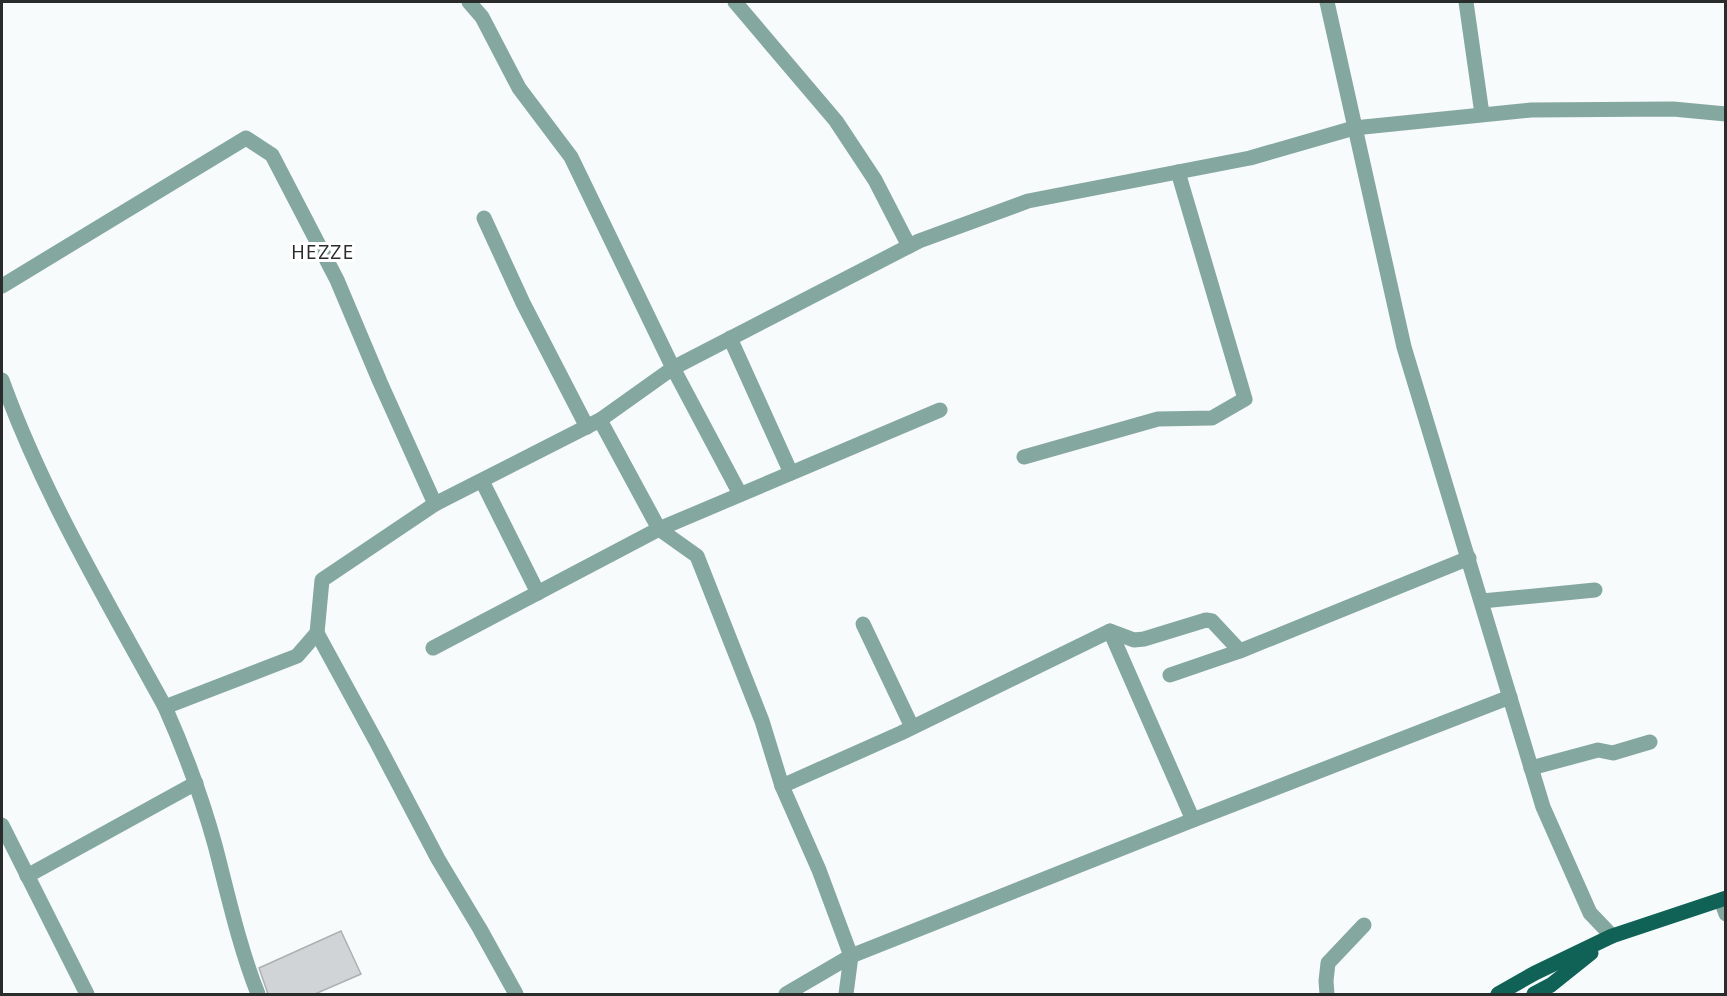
<svg xmlns="http://www.w3.org/2000/svg" width="1727" height="996" viewBox="0 0 1727 996" font-family="'PT Sans',sans-serif">
  <style>
    .building { fill: #d0d4d6; stroke: #acb0b1; stroke-width: 1.5 }
    .lines { fill: none; stroke-linecap: round; stroke-linejoin: round }
    .minor { stroke: #84a79f; stroke-width: 15 }
    .major { stroke: #0f6255; stroke-width: 15 }
    .labels { text-anchor: middle; dominant-baseline: central; stroke-width: 6; stroke-linejoin: round; paint-order: stroke }
    .quarter-label { font-size: 20px; letter-spacing: 1.5px; fill: #2a2b2b; stroke: #fff }
  </style>
  <rect width="100%" height="100%" fill="#f7fbfc"/>
  <polygon class="building" points="341,931 361,974 315,994 268,994 259,968"/>
  <g class="lines">
    <g class="minor">
      <polyline points="469,2 482,17 519,88 571,157 673,368 740,494"/>
      <polyline points="735,2 836,121 875,180 909,246"/>
      <polyline points="1327,2 1404,347 1543,807 1590,913 1612,936"/>
      <polyline points="1466,2 1482,114"/>
      <polyline points="484,218 523,303 587,427"/>
      <polyline points="2,286 246,138 272,155 337,280 380,382 435,504"/>
      <polyline points="730,338 791,473"/>
      <path d="M2 380C44 496 106 599 165 707 185 752 202 798 215 845 228 895 239 946 258 994"/>
      <polyline points="600,420 659,529 697,556 762,721 782,786 819,870 851,956 846,994"/>
      <polyline points="1024,457 1158,419 1212,418 1245,399 1178,172"/>
      <polyline points="482,481 538,593"/>
      <polyline points="1482,601 1595,590"/>
      <polyline points="863,624 912,727"/>
      <polyline points="1110,631 1193,820"/>
      <polyline points="317,633 377,743 438,859 480,929 516,994"/>
      <polyline points="433,648 659,529 940,410"/>
      <polyline points="1170,675 1240,651 1469,558"/>
      <polyline points="165,707 297,656 317,633 322,580 435,504 600,420 673,368 919,241 1028,201 1250,158 1354,128 1531,110 1673,109 1726,114"/>
      <polyline points="1531,768 1598,750 1613,753 1650,742"/>
      <polyline points="782,786 901,733 1110,631 1134,640 1144,639 1206,620 1212,621 1240,651"/>
      <polyline points="2,825 87,994"/>
      <polyline points="27,876 196,783"/>
      <polyline points="1721,900 1726,914"/>
      <polyline points="786,994 851,956 1193,820 1510,697"/>
      <polyline points="1327,994 1326,981 1328,963 1364,925"/>
    </g>
    <g class="major">
      <polyline points="1498,994 1535,973 1612,936 1726,898"/>
      <polyline points="1534,994 1551,985 1591,953"/>
    </g>
  </g>
  <g class="labels">
    <g class="quarter-label">
      <text x="323" y="252">HEZZE</text>
    </g>
  </g>
  <rect width="1727" height="996" fill="none" stroke="#2a2b2b" stroke-width="6"/>
</svg>
